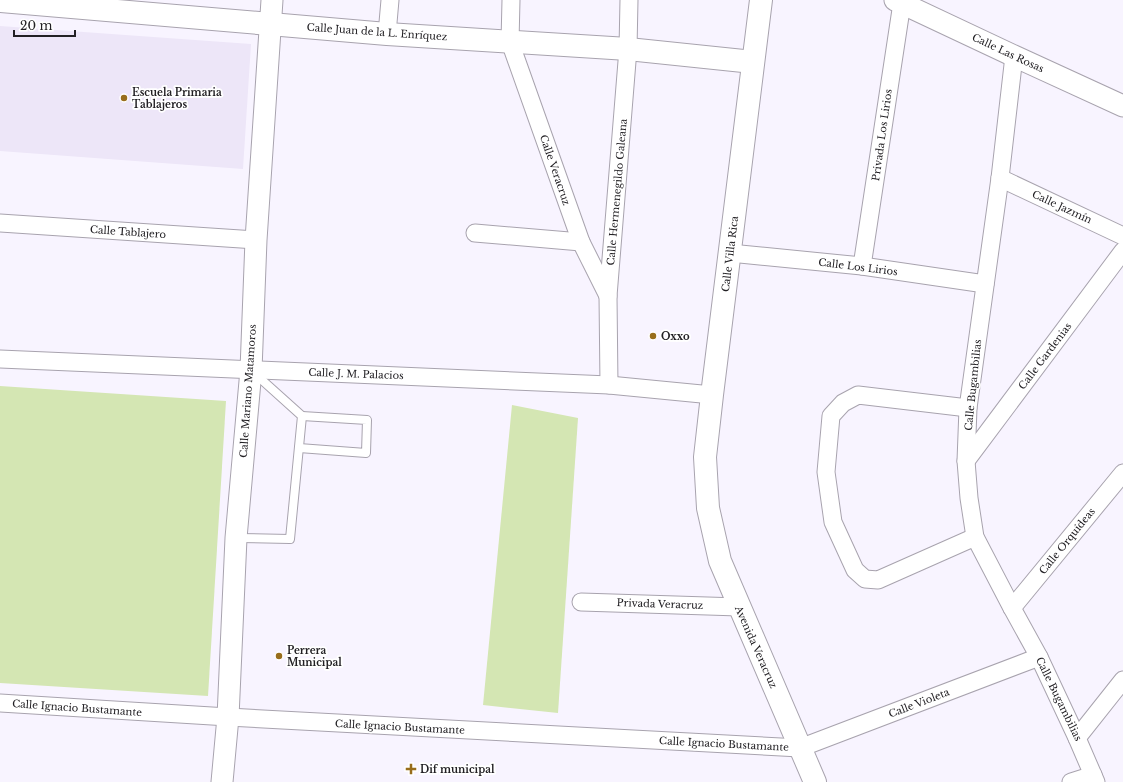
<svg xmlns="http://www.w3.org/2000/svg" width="1123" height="782" viewBox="0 0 1123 782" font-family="'Libre Baskerville',serif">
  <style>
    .built { fill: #ede6f8 }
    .green { fill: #d4e6b3 }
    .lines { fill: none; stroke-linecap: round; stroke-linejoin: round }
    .service-casing { stroke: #a8a3ae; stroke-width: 10 }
    .minor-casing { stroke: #a8a3ae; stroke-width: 19 }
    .tertiary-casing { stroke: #a8a3ae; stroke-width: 23 }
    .secondary-casing { stroke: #a8a3ae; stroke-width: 24 }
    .service { stroke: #fff; stroke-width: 8 }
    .minor { stroke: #fff; stroke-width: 17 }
    .tertiary { stroke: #fff; stroke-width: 21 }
    .secondary { stroke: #fff; stroke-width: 22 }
    .poi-dot { fill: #986d1b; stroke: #fff; stroke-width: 1.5 }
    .labels { text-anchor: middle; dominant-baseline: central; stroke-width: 3.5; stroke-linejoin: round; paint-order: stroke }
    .street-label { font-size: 10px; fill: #222024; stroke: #fff }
    .poi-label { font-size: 10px; font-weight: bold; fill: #222024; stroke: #fff; text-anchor: start }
  </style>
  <rect width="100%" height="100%" fill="#f8f4ff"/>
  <polygon class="built" points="0,26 251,44 243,169 0,151"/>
  <g class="green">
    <polygon points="0,386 226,401 208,696 0,683"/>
    <polygon points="512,405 578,418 558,713 483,705"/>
  </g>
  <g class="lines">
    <g class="service-casing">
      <g id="service">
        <polyline points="299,448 366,453 367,420 302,416"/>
        <polyline points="236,538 290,539 302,416 253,372"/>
      </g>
    </g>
    <g class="minor-casing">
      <g id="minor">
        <polyline points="511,0 510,42 581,242 608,296"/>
        <polyline points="387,34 390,0"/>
        <polyline points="1014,56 1000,178 968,408 966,461 969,498 975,537 1012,608 1039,657 1077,738 1096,782"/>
        <polyline points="1000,178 1123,236"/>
        <polyline points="0,223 256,240"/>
        <polyline points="475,233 581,242"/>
        <polyline points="730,253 862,266 985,284"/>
        <polyline points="862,266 902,3"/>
        <polyline points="0,359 609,385 712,395"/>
        <polyline points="609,385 608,296 628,49 629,0"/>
        <polyline points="968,408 858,395 843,403 831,416 826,472 833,522 855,570 865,579 878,580 975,537"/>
        <polyline points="966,461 1123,251"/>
        <polyline points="581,602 739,607"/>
        <polyline points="1012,608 1123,473"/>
        <polyline points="0,703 228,717 800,748 1039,657"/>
        <polyline points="1077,738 1123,680"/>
        <polyline points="1071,782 1093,775"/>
      </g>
    </g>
    <g class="tertiary-casing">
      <g id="tertiary">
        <polyline points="895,0 1014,56 1123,106"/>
        <polyline points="222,782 228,717 236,538 251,370 256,240 272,0"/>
      </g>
    </g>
    <g class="secondary-casing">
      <g id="secondary">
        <polyline points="761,0 712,395 705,457 708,508 720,561 815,782"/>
        <polyline points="0,1 387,34 628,49 753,62"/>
      </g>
    </g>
    <use href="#service" class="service"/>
    <use href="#minor" class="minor"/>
    <use href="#tertiary" class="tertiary"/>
    <use href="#secondary" class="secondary"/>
  </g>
  <g class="poi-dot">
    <circle cx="124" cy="98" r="4"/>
    <circle cx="653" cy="336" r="4"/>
    <circle cx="279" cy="656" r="4"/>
    <path d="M409 763h4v4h4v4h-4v4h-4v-4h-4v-4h4z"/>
  </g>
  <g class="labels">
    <g class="street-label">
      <text transform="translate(377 32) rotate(4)">Calle Juan de la L. Enríquez</text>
      <text transform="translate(1008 53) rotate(25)">Calle Las Rosas</text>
      <text transform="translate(882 135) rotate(-82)">Privada Los Lirios</text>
      <text transform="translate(555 170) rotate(71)">Calle Veracruz</text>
      <text transform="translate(617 192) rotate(-85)">Calle Hermenegildo Galeana</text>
      <text transform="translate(1062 207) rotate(25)">Calle Jazmín</text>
      <text transform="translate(128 232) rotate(4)">Calle Tablajero</text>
      <text transform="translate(730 254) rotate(-83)">Calle Villa Rica</text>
      <text transform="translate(858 267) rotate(7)">Calle Los Lirios</text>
      <text transform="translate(1045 356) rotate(-53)">Calle Gardenias</text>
      <text transform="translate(356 374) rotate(2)">Calle J. M. Palacios</text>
      <text transform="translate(973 385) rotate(-84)">Calle Bugambilias</text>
      <text transform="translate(248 391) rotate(-86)">Calle Mariano Matamoros</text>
      <text transform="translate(1067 541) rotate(-51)">Calle Orquídeas</text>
      <text transform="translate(660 604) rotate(2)">Privada Veracruz</text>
      <text transform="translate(756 647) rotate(66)">Avenida Veracruz</text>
      <text transform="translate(1059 699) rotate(64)">Calle Bugambilias</text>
      <text transform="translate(919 703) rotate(-21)">Calle Violeta</text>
      <text transform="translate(77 708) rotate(4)">Calle Ignacio Bustamante</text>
      <text transform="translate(400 727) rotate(3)">Calle Ignacio Bustamante</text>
      <text transform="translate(724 744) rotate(3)">Calle Ignacio Bustamante</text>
    </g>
    <g class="poi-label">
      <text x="132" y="92">Escuela Primaria<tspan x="132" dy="12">Tablajeros</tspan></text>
      <text x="661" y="336">Oxxo</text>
      <text x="287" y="650">Perrera<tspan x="287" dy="12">Municipal</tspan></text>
      <text x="420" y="769">Dif municipal</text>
    </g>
  </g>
  <path d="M14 30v6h61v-6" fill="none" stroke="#222024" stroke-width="2"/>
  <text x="20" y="30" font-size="12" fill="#222024" stroke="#ffffff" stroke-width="3" paint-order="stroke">20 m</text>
</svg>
